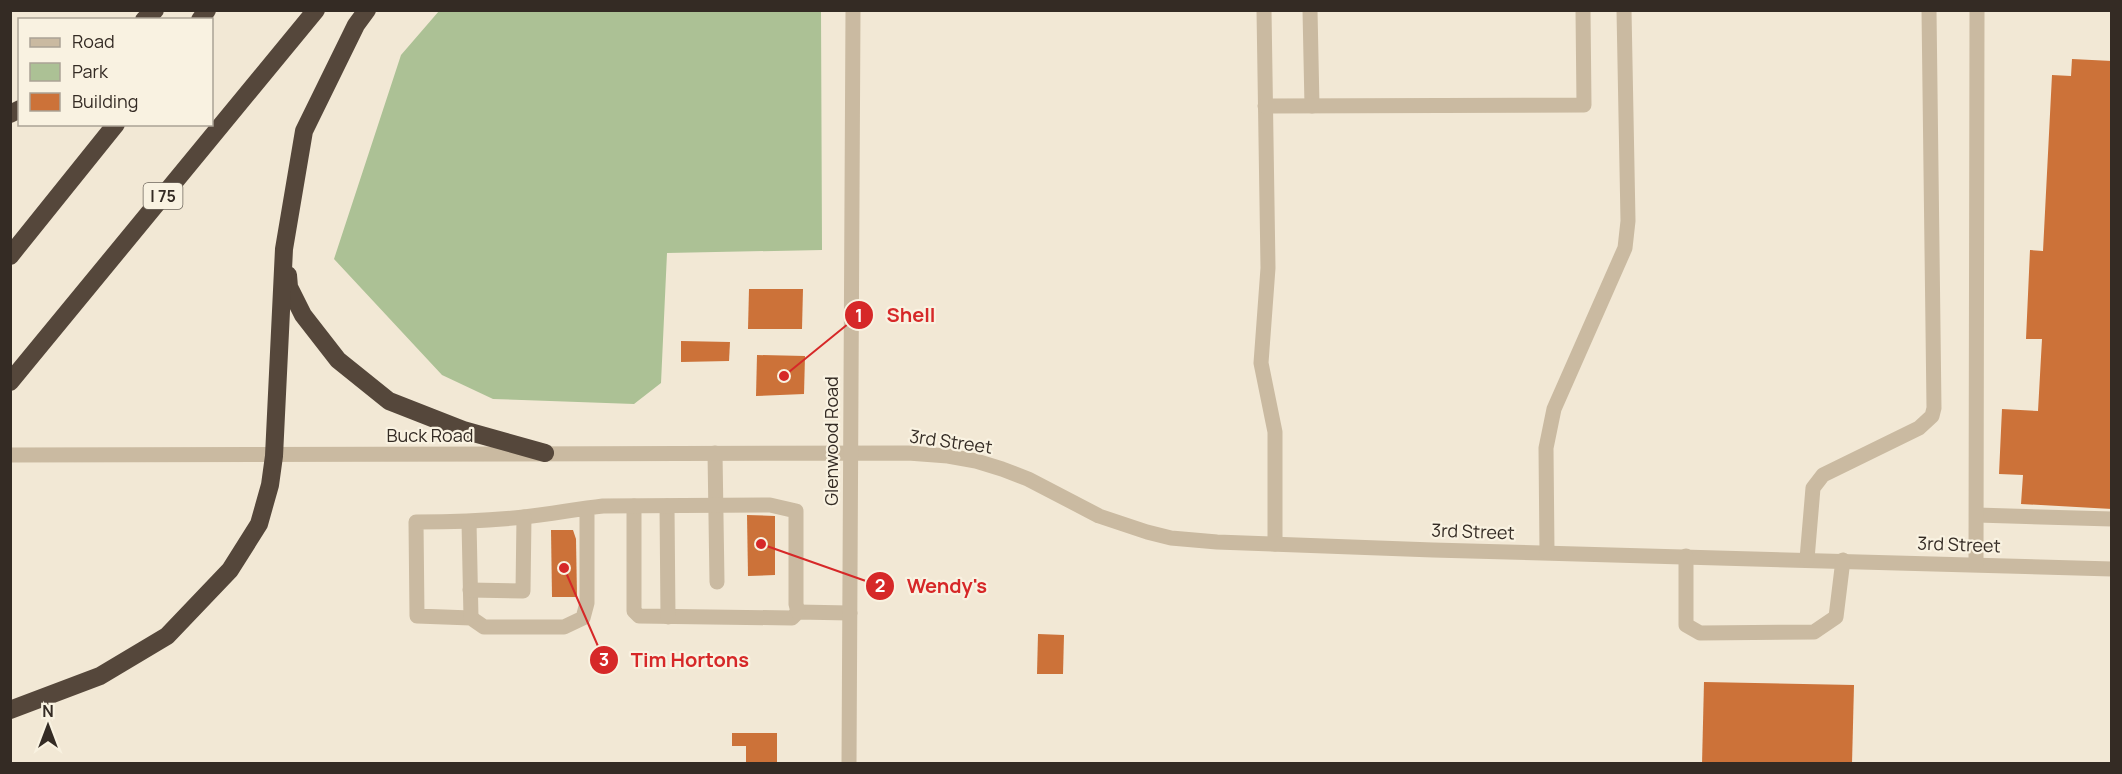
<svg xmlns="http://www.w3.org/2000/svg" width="2122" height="774" viewBox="0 0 2122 774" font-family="Manrope,sans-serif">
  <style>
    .green { fill: #acc195 }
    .building { fill: #cc7239 }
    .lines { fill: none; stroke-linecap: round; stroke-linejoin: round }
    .minor { stroke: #cabaa1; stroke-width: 15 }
    .highway { stroke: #55473b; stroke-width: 18 }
    .labels { text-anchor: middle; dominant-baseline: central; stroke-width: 4.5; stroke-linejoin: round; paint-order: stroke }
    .shield { fill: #f9f2e1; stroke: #6f675d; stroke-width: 1.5 }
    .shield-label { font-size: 16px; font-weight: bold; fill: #342b24 }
    .street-label { font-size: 18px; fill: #342b24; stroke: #f9f2e1 }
    .leader { fill: none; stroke: #d62828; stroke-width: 2 }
    .callout-dot { fill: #d62828; stroke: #f9f2e1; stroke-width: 2 }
    .mark-label { font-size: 18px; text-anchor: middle; font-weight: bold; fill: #fff }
    .callout-label { font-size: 20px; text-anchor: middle; font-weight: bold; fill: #d62828; stroke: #f9f2e1; stroke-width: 4.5; stroke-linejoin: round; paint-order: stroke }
  </style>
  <rect width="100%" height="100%" fill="#f2e8d5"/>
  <polygon class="green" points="439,11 821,11 822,250 667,253 661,383 634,404 493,399 442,375 334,259 401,55"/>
  <g class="building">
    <polygon points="2072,59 2112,61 2112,509 2021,504 2023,475 1999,474 2002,409 2038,411 2042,339 2026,339 2030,250 2043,251 2052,75 2071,76"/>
    <polygon points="749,289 803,289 802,329 748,329"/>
    <polygon points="681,341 730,342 729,361 681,362"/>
    <polygon points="757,355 805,356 804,394 756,396"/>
    <polygon points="747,515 775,516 775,575 748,576"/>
    <polygon points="551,530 573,530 576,539 577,597 552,597"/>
    <polygon points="1038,634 1064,635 1063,674 1037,674"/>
    <polygon points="1704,682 1854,685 1852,764 1702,764"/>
    <polygon points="732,733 777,733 777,764 746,764 746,746 732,746"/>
  </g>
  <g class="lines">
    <g class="minor">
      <polyline points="1264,10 1268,268 1261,363 1275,432 1275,544"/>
      <polyline points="1310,10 1312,106"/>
      <polyline points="1265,106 1584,105 1583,10"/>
      <polyline points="715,453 717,582"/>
      <polyline points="10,455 908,453 948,456 976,461 1002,469 1028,479 1099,516 1147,532 1171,538 1217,542 1433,550 2112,569"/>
      <polyline points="634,506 634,611 639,616 792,618 798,612 850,613"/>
      <polyline points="667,506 668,617"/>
      <path d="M587 508V603L583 618 564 627H484L471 618 417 616 416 522C452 522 488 521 524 517 551 514 577 509 603 506L770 505 796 511V604L798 612"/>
      <polyline points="1977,515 2112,519"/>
      <polyline points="469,522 471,618"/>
      <polyline points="1547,552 1546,448 1554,409 1625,248 1628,221 1624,10"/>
      <polyline points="1686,556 1686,625 1700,633 1814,632 1836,617 1843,560"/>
      <polyline points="1807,559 1813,488 1823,475 1919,428 1932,416 1934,408 1929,10"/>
      <polyline points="1976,564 1977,10"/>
      <polyline points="470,590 523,591 524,517"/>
      <polyline points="849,764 853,10"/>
    </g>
    <g class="highway">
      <polyline points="144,20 155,10"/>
      <polyline points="200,20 207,10"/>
      <polyline points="10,114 20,109"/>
      <polyline points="10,256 116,124"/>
      <polyline points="288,275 289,287 303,315 338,360 389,401 463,430 545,453"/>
      <polyline points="10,382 316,10"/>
      <polyline points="10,710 100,676 167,636 230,570 259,524 270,485 274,456 284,249 304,131 356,25 367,10"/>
    </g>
  </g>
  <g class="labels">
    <rect class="shield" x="143.5" y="183" width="39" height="26" rx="4.5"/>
    <g class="shield-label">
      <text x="163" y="196">I 75</text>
    </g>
    <g class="street-label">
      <text x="430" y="435">Buck Road</text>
      <text transform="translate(831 441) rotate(-90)">Glenwood Road</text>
      <text transform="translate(951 441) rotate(8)">3rd Street</text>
      <text transform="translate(1473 531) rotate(2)">3rd Street</text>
      <text transform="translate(1959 544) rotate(2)">3rd Street</text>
    </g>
  </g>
  <path class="leader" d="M784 376L859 315M761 544L880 586M564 568L604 660"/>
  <g class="callout-dot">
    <circle cx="784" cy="376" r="6"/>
    <circle cx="761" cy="544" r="6"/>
    <circle cx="564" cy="568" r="6"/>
    <circle cx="859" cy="315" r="15"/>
    <circle cx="880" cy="586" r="15"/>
    <circle cx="604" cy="660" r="15"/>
  </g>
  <g class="mark-label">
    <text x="859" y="322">1</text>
    <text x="880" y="592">2</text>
    <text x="604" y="666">3</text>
  </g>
  <g class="callout-label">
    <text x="911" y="322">Shell</text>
    <text x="947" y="593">Wendy's</text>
    <text x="690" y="667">Tim Hortons</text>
  </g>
  <rect width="2122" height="774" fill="none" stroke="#342b24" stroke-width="24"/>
  <rect x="18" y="18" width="195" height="108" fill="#f9f2e1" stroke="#aaa295" stroke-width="1.5"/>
  <rect x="30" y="38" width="30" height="9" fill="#cabaa1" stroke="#aaa295" stroke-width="1.5"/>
  <text x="72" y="48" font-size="18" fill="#342b24">Road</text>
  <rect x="30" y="63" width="30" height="18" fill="#acc195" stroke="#aaa295" stroke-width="1.5"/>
  <text x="72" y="78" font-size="18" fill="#342b24">Park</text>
  <rect x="30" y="93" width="30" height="18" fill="#cc7239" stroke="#aaa295" stroke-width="1.5"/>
  <text x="72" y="108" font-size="18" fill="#342b24">Building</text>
  <g transform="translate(48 726)" stroke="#f9f2e1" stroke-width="4.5" paint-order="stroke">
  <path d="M0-4.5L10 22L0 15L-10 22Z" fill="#342b24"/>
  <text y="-9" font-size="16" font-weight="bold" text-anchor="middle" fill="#342b24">N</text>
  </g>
</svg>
